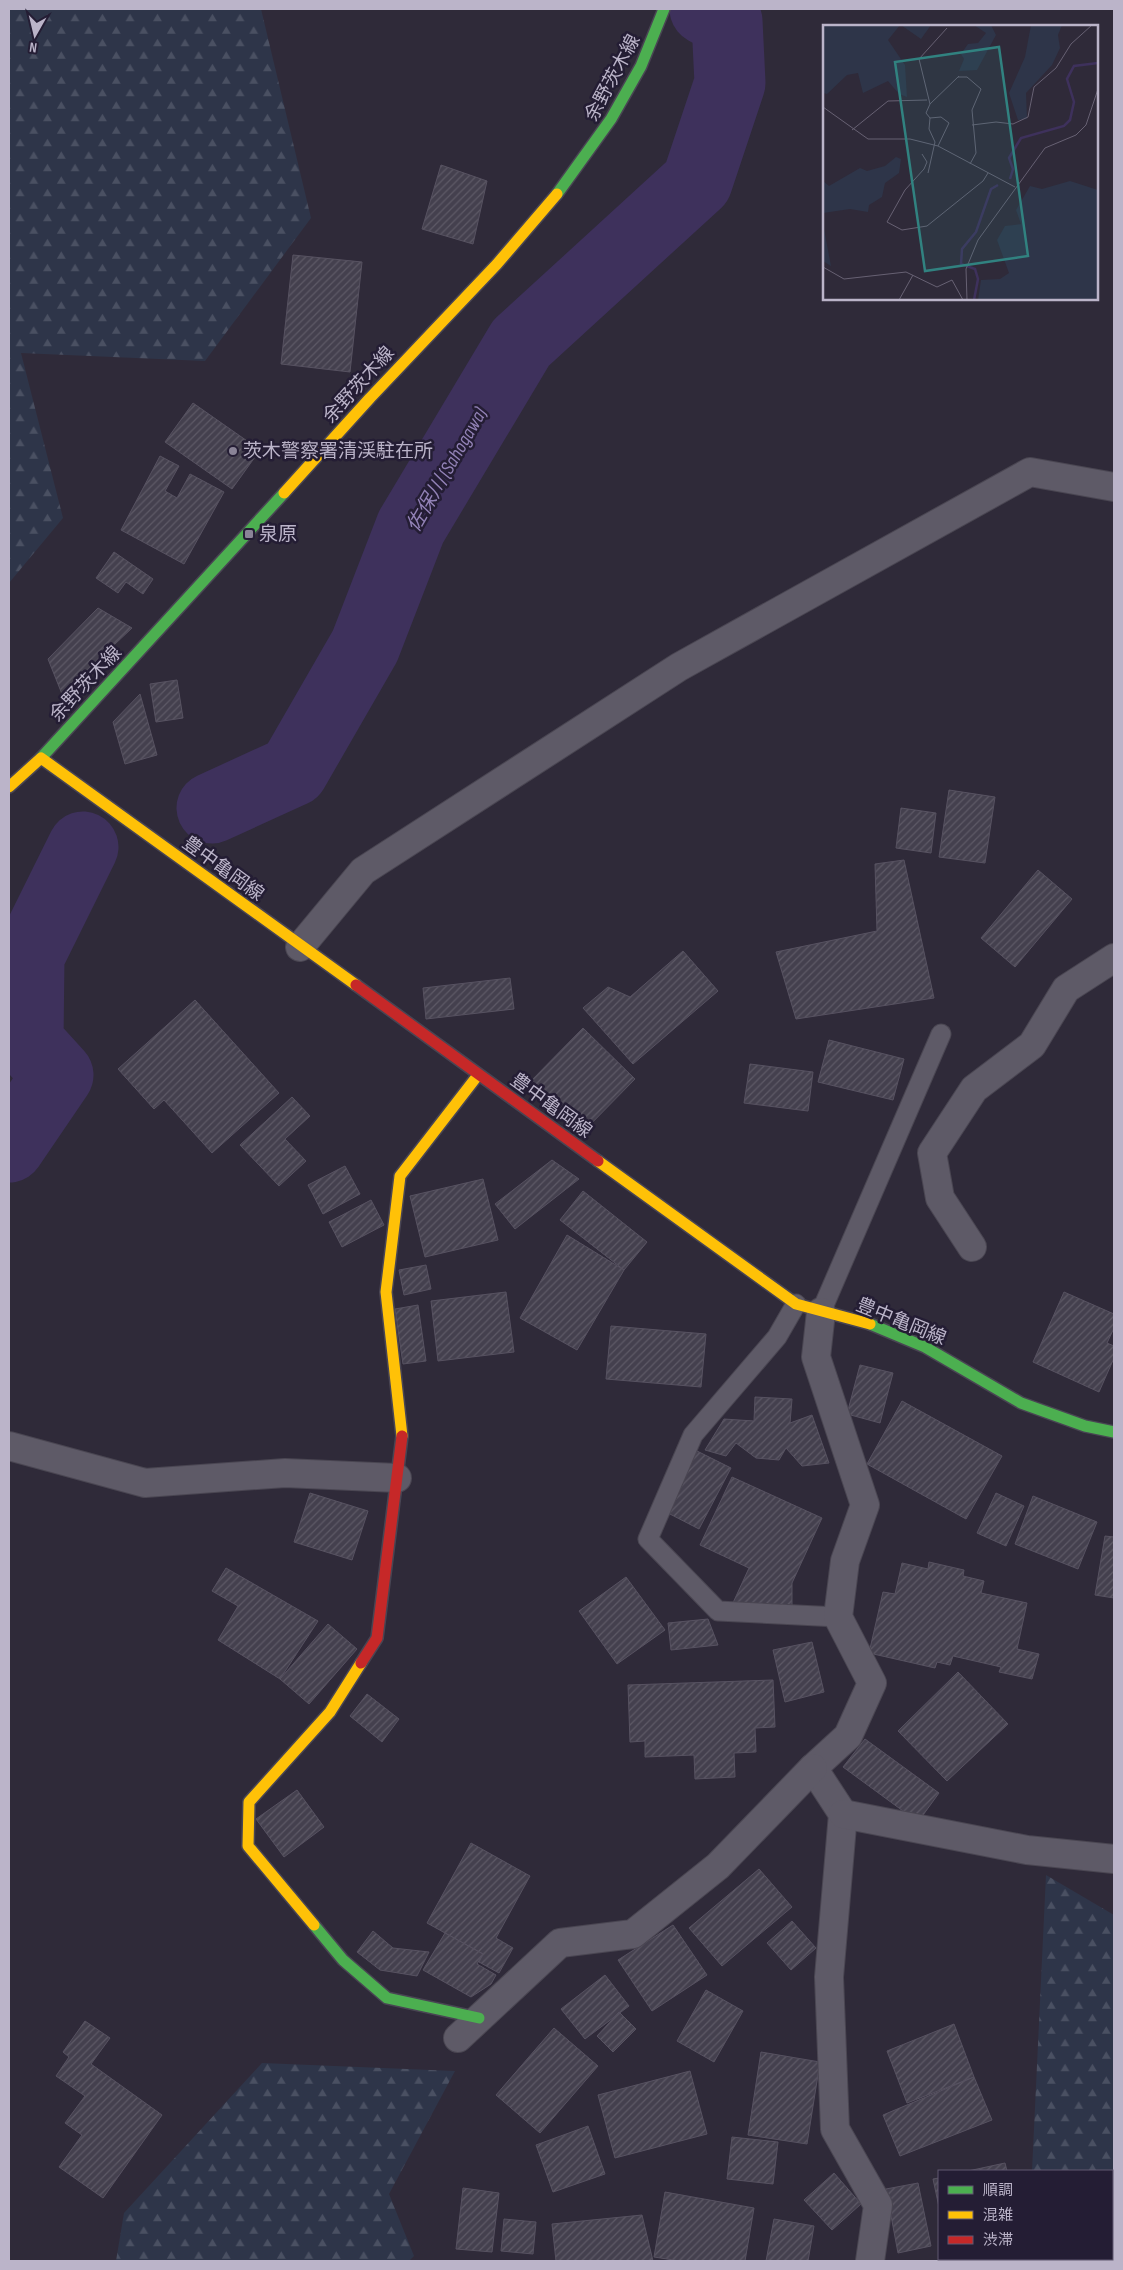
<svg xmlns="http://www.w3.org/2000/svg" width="1123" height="2270" viewBox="0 0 1123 2270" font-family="'Sofia Sans Condensed','Noto Sans JP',sans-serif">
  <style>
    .forest { fill: url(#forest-firs) }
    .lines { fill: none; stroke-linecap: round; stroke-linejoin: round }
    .river { stroke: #3e315c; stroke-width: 71 }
    .building { fill: url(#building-hatch); stroke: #575261 }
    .lane-casing { stroke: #4a4652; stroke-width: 21 }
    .street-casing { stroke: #4a4652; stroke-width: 30 }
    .fast-casing { stroke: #494553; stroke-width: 14 }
    .slow-casing { stroke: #494553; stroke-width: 14 }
    .jam-casing { stroke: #494553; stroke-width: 14 }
    .lane { stroke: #5e5a67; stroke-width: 19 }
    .street { stroke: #5e5a67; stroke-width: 28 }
    .fast { stroke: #4caf50; stroke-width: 11 }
    .slow { stroke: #ffc107; stroke-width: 11 }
    .jam { stroke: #c62828; stroke-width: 11 }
    .poi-dot { fill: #8a8497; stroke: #241d34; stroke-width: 2 }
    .labels { text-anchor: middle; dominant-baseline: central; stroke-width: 5; stroke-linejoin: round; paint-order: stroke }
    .street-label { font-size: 19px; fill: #bbb4c9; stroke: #241d34 }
    .poi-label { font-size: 19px; fill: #bbb4c9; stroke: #241d34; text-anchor: start }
    .water-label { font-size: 20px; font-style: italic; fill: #9282b6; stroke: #241d34 }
    .inset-river { fill: none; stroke: #3e315c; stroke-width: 2.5 }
    .inset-road { fill: none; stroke: #676173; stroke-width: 1 }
    .view { fill: #318280; fill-opacity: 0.15; stroke: #318280; stroke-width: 2.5 }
    .inset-edge { fill: none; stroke: #bbb4c9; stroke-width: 2.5 }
  </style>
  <defs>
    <pattern id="forest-firs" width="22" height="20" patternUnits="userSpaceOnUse" patternTransform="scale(1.25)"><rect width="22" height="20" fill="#2e3549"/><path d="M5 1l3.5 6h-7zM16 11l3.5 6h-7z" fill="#4a5062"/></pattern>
    <pattern id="building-hatch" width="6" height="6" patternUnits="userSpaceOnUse" patternTransform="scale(1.25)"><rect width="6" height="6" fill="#44404e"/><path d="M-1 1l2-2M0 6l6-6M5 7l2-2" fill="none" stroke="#5d5966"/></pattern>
  </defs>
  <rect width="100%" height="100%" fill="#2f2a39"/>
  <g class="forest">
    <polygon points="9,9 261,9 311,218 205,361 21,353 63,518 9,583"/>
    <polygon points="1046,1875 1114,1915 1114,2261 1044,2261 1043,2259 1112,2259 1112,2171 1032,2171"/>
    <polygon points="262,2063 455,2071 389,2194 414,2256 409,2261 116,2261 124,2213"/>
  </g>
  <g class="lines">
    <g class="river">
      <polyline points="212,808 293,771 365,646 411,527 521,343 697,182 730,83 727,21 705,9"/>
      <polyline points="9,1147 58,1075 28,1042 29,956 83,847"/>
    </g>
  </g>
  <g class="building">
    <polygon points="441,165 487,181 473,244 422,229"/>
    <polygon points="293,255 362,262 350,372 281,364"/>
    <polygon points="193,403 260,450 232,489 165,442"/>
    <polygon points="160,456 179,466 165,491 177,498 190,474 224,492 184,564 121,530"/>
    <polygon points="114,552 153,579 143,594 126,582 118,593 96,578"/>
    <polygon points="98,608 132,628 62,694 48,659"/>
    <polygon points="177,680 183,718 156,722 150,684"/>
    <polygon points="140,694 157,755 125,764 113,722"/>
    <polygon points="949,790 995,797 985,863 939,857"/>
    <polygon points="901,808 936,813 931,853 896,848"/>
    <polygon points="904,860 934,998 796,1019 776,952 877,931 875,864"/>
    <polygon points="1038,870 1072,899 1015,967 981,938"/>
    <polygon points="683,951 718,991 633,1064 583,1008 608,987 630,997"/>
    <polygon points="510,978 514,1009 426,1019 423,988"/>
    <polygon points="195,1000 279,1093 212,1153 164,1100 154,1109 118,1069"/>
    <polygon points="583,1028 635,1079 580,1135 528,1084"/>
    <polygon points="829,1040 904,1059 893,1100 818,1082"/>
    <polygon points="750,1064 813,1072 808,1111 744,1103"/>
    <polygon points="292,1097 310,1116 285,1139 306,1161 279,1186 240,1145"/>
    <polygon points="552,1160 579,1179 515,1229 495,1204"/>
    <polygon points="345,1166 360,1194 323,1214 308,1185"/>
    <polygon points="483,1179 498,1240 425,1257 410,1196"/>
    <polygon points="583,1191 647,1242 624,1270 560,1220"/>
    <polygon points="371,1200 384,1225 342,1247 329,1222"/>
    <polygon points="567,1235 624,1270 577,1350 520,1318"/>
    <polygon points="426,1265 431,1289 404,1295 399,1270"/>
    <polygon points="506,1292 514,1352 438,1361 431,1301"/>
    <polygon points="1064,1292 1114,1314 1114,1328 1107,1343 1114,1346 1114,1358 1099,1392 1033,1362"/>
    <polygon points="418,1305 426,1361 403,1364 395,1309"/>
    <polygon points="611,1326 706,1334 701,1387 606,1379"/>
    <polygon points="860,1365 893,1373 880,1423 847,1414"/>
    <polygon points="755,1397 792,1399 790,1423 812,1415 829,1463 802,1466 786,1448 779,1460 756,1458 736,1443 726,1456 705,1450 724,1419 754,1421"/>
    <polygon points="902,1401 1002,1456 966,1519 867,1464"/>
    <polygon points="697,1451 731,1468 699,1529 666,1512"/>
    <polygon points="732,1477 822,1518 792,1583 792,1606 732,1605 749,1568 700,1545"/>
    <polygon points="310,1493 368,1511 352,1560 294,1542"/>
    <polygon points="996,1493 1024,1506 1006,1546 977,1533"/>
    <polygon points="1033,1496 1097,1522 1078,1569 1015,1544"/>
    <polygon points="1105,1536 1114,1537 1114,1598 1095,1595"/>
    <polygon points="929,1562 964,1570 963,1576 984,1581 981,1593 1027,1603 1017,1649 1039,1654 1032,1679 999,1672 1001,1667 953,1656 950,1665 937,1662 935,1668 869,1653 883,1592 895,1594 902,1563 928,1569"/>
    <polygon points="226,1568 318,1621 280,1679 218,1640 238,1606 212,1591"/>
    <polygon points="626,1577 665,1630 617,1664 579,1611"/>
    <polygon points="708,1619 718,1645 671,1650 668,1623"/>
    <polygon points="328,1624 357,1649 309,1704 280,1679"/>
    <polygon points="812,1642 824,1692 785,1702 773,1650"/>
    <polygon points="958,1672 1008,1724 947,1781 898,1731"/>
    <polygon points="773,1680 775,1727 755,1728 756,1752 734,1753 735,1777 695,1779 694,1755 645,1757 645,1741 630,1742 628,1685"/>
    <polygon points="367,1694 399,1719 382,1742 350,1716"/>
    <polygon points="865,1739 939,1793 918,1822 843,1767"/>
    <polygon points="297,1790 324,1827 284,1857 256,1819"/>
    <polygon points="471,1843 530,1876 496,1938 513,1948 499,1973 479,1962 483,1954 427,1923"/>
    <polygon points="759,1869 792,1907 722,1966 689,1928"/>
    <polygon points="792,1921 816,1948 791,1970 767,1943"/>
    <polygon points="673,1925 707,1975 652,2011 618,1960"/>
    <polygon points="373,1931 393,1948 429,1952 417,1976 380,1970 357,1952"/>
    <polygon points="445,1933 483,1954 477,1964 496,1975 491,1984 471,1997 423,1970"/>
    <polygon points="605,1975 629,2006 585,2039 561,2009"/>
    <polygon points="706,1990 743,2011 714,2062 677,2041"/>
    <polygon points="619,2012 636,2029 613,2052 597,2036"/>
    <polygon points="85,2021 110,2038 91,2064 162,2115 103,2198 59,2167 82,2135 65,2123 85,2096 56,2076 69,2057 63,2052"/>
    <polygon points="954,2024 974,2077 907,2103 887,2051"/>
    <polygon points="554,2028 598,2066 540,2133 496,2095"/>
    <polygon points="761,2052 820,2062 807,2144 748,2135"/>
    <polygon points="690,2071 707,2134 615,2158 598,2095"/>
    <polygon points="974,2077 992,2120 900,2156 883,2115"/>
    <polygon points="588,2126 605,2174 553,2192 536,2145"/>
    <polygon points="732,2137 778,2142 773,2184 727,2179"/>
    <polygon points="1005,2163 1007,2171 968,2171"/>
    <polygon points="834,2173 861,2204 832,2230 804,2200"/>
    <polygon points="939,2178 939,2207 933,2179"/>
    <polygon points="918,2183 931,2246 898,2253 886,2189"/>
    <polygon points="463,2188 499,2193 492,2252 456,2249"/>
    <polygon points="665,2192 754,2208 745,2261 680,2261 654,2257"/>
    <polygon points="642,2215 653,2261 556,2261 552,2224"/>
    <polygon points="504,2219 536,2222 533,2254 501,2251"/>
    <polygon points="774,2219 814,2226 808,2261 766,2261"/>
  </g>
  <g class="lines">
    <g class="lane-casing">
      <g id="lane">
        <polyline points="796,1304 777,1337 693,1435 648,1539 718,1611 838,1617"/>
        <polyline points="821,1312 941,1034"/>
      </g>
    </g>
    <g class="street-casing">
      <g id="street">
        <polyline points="300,947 363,871 679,667 1030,472 1114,487"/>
        <polyline points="972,1247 940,1198 932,1153 974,1089 1032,1045 1066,989 1114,958"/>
        <polyline points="821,1312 816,1357 865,1505 845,1561 838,1617 872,1683 848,1736 813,1768 843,1814 829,1977 835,2129 878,2205 870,2261"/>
        <polyline points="9,1446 145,1483 285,1473 397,1478"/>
        <polyline points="843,1814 1027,1850 1114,1859"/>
        <polyline points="458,2038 560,1943 633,1934 718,1866 813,1768"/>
      </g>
    </g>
    <g class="fast-casing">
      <g id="fast">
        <polyline points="557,194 611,119 641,66 664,9"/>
        <polyline points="41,758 284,493"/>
        <polyline points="870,1324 925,1347 1021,1403 1085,1426 1114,1432"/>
        <polyline points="314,1925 343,1960 387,1998 479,2018"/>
      </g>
    </g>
    <g class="slow-casing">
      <g id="slow">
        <polyline points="284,493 370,398 497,264 557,194"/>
        <polyline points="9,787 41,758 356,985"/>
        <polyline points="598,1161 796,1304 870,1324"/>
        <polyline points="402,1436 386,1292 400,1176 478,1075"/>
        <polyline points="314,1925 248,1846 249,1802 330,1712 361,1663"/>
      </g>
    </g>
    <g class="jam-casing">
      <g id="jam">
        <polyline points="356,985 598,1161"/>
        <polyline points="361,1663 377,1638 402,1436"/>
      </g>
    </g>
    <use href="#lane" class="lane"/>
    <use href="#street" class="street"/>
    <use href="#fast" class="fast"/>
    <use href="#slow" class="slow"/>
    <use href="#jam" class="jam"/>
  </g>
  <g class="poi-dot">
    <circle cx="233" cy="451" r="5"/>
    <rect x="244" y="529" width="10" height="10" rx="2.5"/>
  </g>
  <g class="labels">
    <g class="street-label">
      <text transform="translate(613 78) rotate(-62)">余野茨木線</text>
      <text transform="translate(359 385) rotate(-48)">余野茨木線</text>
      <text transform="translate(86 684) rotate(-47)">余野茨木線</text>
      <text transform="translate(223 869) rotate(36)">豊中亀岡線</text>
      <text transform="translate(551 1106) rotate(36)">豊中亀岡線</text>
      <text transform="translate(901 1322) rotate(22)">豊中亀岡線</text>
    </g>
    <g class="poi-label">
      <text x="243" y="451">茨木警察署清渓駐在所</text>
      <text x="259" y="534">泉原</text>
    </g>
    <g class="water-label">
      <text transform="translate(447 470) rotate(-60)">佐保川 (Sahogawa)</text>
    </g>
  </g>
  <g transform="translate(823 25)">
    <rect width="275" height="275" fill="#2f2a39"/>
    <path d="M0 0H77L65 15 82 40 84 72 76 69 65 56 40 68 35 48 24 50 4 69 0 68ZM78 0H108L98 14ZM151 0H168L173 10 154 45 136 46 141 34 138 29 145 19 155 18 163 8ZM208 0H239L235 10 237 23 229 40 203 68 204 94 195 95 186 68 202 32ZM73 132 78 134 76 148 62 158 59 172 46 180 45 187 27 184 0 188V156L6 161 37 143 44 146 62 141ZM247 156 275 165V275H155L158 255 177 254 186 248 174 215 182 201 198 199 193 185 207 161 219 164ZM0 199 8 241 0 236Z" fill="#2e3549"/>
    <path class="inset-river" d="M187 154 190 144 186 133 198 113 241 101 247 95 251 77 244 54 251 41 275 38M151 275 155 254 152 244 138 239 139 224 153 207 168 164 175 160"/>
    <path class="inset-road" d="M135 52H144L158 64 149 85 153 128 147 139M107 79 136 51M0 82 45 114H87L115 121 192 162M107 93 118 92 126 98 115 121M149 100 173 97 190 99 205 92 211 62 233 43 248 19 269 0M29 105 65 76 104 75M99 129 104 137 101 144 82 165 64 197 79 205 104 201 160 156 165 148M105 148 112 117 106 104 107 93 103 88 107 79 96 34 124 3M0 242 21 254 83 247 114 262 129 255 140 275M76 275 90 250M144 275 143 244 155 215 222 123 253 110 263 100 275 64"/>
    <path class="view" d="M176 22 205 231 102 246 72 37Z"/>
    <rect width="275" height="275" class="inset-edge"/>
  </g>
  <rect width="1123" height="2270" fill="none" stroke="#bbb4c9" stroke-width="20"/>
  <rect x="938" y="2170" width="175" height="90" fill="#241d34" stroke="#605970"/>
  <rect x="948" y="2186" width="25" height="8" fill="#4caf50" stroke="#605970"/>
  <text x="983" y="2195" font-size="15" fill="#bbb4c9">順調</text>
  <rect x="948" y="2211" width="25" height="8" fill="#ffc107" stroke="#605970"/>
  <text x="983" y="2220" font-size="15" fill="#bbb4c9">混雑</text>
  <rect x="948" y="2236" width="25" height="8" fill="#c62828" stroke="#605970"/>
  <text x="983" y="2245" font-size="15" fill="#bbb4c9">渋滞</text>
  <g transform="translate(35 35) rotate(188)" stroke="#241d34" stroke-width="4" paint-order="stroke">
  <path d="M0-4L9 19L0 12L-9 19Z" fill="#bbb4c9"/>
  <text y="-8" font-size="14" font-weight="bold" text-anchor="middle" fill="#bbb4c9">N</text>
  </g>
</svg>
